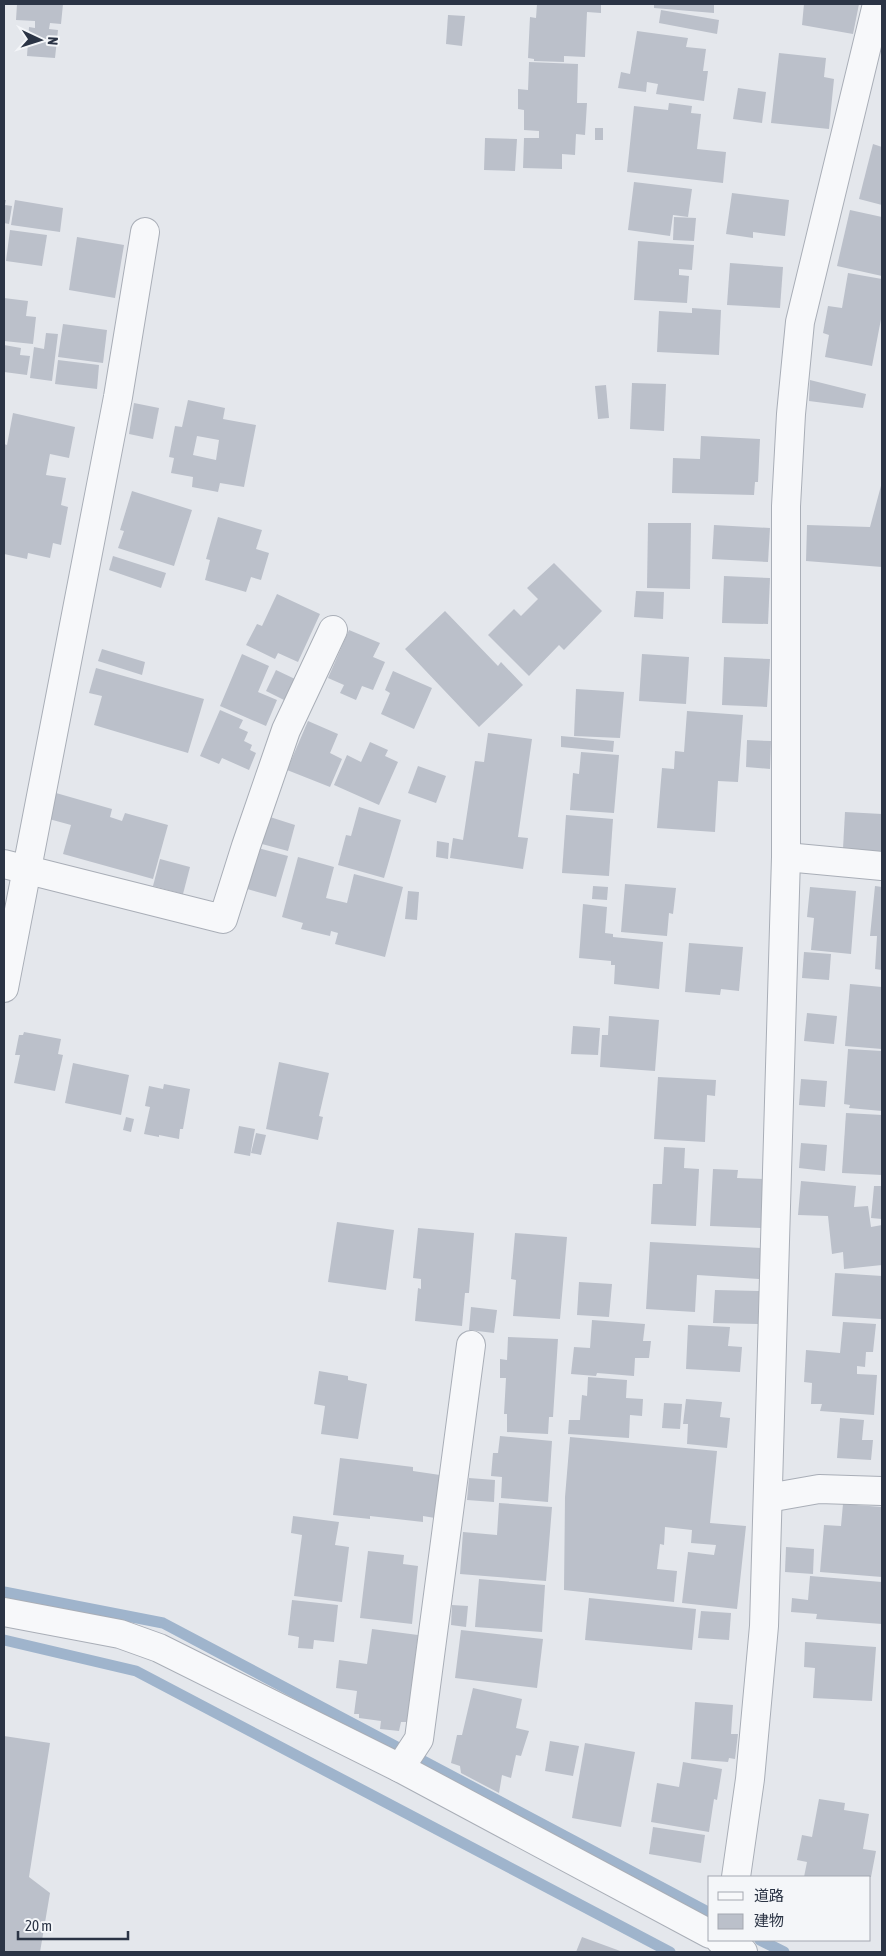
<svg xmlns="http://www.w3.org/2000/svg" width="886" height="1956" viewBox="0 0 886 1956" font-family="'Asap Condensed','Noto Sans JP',sans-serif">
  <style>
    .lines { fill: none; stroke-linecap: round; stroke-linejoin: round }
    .stream { stroke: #9fb4cc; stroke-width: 11 }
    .building { fill: #bbc0ca; fill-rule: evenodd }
    .minor-casing { stroke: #a9aeb7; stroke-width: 30 }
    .minor { stroke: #f7f8fa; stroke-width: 28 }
  </style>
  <rect width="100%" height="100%" fill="#e4e7ec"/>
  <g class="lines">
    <g class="stream">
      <polyline points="4,1592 163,1623 710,1913"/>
      <polyline points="4,1640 136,1671 670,1952"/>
      <polyline points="760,1940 784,1952"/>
    </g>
  </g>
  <g class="building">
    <polygon points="17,4 63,4 61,24 50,23 49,29 58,30 55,58 27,56 29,27 35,28 35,21 16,20"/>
    <polygon points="537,4 601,4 601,13 587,12 585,57 564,56 564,62 534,61 534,59 528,58 530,17 536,18"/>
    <polygon points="654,4 714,4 714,13 654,8"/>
    <polygon points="804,4 859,4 853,34 802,25"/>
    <polygon points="661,10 719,20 717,34 659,23"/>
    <polygon points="448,15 465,16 462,46 446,44"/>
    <polygon points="637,31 688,38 686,47 706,49 703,71 708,71 704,101 656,94 658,84 647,82 646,92 618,88 621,72 630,74"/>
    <polygon points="779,53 826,58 824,77 834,79 829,129 771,123"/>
    <polygon points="529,62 578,64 577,103 587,103 585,135 576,134 575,155 562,154 562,169 523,168 524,138 539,138 539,131 524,130 524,110 518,109 518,89 528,90"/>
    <polygon points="738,88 766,92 762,123 733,119"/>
    <polygon points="669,103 692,106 691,113 701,114 697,149 726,152 723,183 627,172 634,106 668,110"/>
    <rect x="595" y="128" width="8" height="12"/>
    <polygon points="485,138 517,139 515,171 484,170"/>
    <polygon points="873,144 882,147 882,205 859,199"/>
    <polygon points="634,182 692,189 688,217 673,215 670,236 628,230"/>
    <polygon points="732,193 789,200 785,236 753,232 753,238 726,234"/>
    <polygon points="4,200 6,200 5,205 12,206 9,224 4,223"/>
    <polygon points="15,200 63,208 60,232 11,225"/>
    <polygon points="850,210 882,217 882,276 837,266"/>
    <polygon points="674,217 696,218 694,241 673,240"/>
    <polygon points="10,230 47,235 42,266 6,261"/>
    <polygon points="77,237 124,245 115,298 69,290"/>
    <polygon points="638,241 694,245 692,270 679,269 679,275 689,276 687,303 634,300"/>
    <polygon points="730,263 783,267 780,308 727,305"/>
    <polygon points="848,273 882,279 882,314 872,366 825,357 829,335 823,333 828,306 842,308"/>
    <polygon points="4,298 28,301 26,316 36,317 33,344 4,341"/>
    <polygon points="692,308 721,310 719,355 657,352 659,311 692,313"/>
    <polygon points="63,324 107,330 103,363 58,357"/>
    <polygon points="46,333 58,334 52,381 30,378 34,347 44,349"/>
    <polygon points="4,345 21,348 20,355 30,356 27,375 4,372"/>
    <polygon points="58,360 99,365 97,389 55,384"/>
    <polygon points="810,380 866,394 863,408 809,401"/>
    <polygon points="632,383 666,384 664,431 630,429"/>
    <polygon points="606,385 609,418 598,419 595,386"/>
    <path d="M188 400 225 408 223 419 256 425 244 487 220 483 218 492 192 487 193 477 171 473 174 458 169 457 175 426 182 427ZM197 436 219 440 216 460 193 455Z"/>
    <polygon points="134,403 159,408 153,439 129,434"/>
    <polygon points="13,413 75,427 69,458 50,454 46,475 66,478 61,505 68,507 61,545 53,543 50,558 28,553 27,559 4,554 4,444 7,445"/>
    <polygon points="701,436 760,439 758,482 755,482 754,495 672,493 673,458 700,459"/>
    <polygon points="882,482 882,567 806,561 807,525 870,527"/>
    <polygon points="132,491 192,510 174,566 118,548 124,531 120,530"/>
    <polygon points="218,517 262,530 256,549 269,553 261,580 251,577 246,592 205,580 210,560 206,559"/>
    <polygon points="648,523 691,523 690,589 647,588"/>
    <polygon points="714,525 770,528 768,562 712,559"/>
    <polygon points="113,556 166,573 161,588 109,570"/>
    <polygon points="554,563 602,611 564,650 559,645 529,676 488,635 514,609 521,616 538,599 527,588"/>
    <polygon points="724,576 770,578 768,624 722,623"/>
    <polygon points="636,591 664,592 663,619 634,617"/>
    <polygon points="277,594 320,614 298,662 278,653 275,659 246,645 257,624 262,626"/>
    <polygon points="445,611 498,666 501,662 523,685 479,727 405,649"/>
    <polygon points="349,630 380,643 373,657 385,662 373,690 362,686 356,700 340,693 344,685 328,678"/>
    <polygon points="102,649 145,662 142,675 98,661"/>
    <polygon points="242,654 269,666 258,692 277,700 266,726 220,706"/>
    <polygon points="642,654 689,657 686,704 639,701"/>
    <polygon points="724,657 770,659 767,707 722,705"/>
    <polygon points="96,668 204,699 188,753 94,725 102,696 89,693"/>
    <polygon points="276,670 295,679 286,701 266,691"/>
    <polygon points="393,671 432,688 414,729 381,714 390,693 385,690"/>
    <polygon points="576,689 624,692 620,738 574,736"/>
    <polygon points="220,710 243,720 239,728 248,732 244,741 252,745 250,750 256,753 249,770 222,758 219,764 200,756"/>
    <polygon points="687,711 743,715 738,782 718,781 715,832 657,828 662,768 674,769 675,751 684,752"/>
    <polygon points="308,721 338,734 330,753 342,759 330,787 287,770"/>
    <polygon points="488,733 532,739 518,837 528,838 523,869 450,858 453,838 463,840 475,761 484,762"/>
    <polygon points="561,736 614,741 613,752 561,747"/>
    <polygon points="747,740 771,741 770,769 746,767"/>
    <polygon points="370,742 388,750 385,756 398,762 379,805 334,785 347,755 361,762"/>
    <polygon points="581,752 619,755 614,813 570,810 573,773 579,774"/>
    <polygon points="418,766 446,776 436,803 408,793"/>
    <polygon points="56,793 112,809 110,817 122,821 125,813 168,825 153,879 63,854 71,825 49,819"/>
    <polygon points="359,807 401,820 384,878 338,865 346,835 351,836"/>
    <polygon points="845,812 882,814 882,852 843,849"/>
    <polygon points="566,815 613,819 609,876 562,873"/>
    <polygon points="270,817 295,825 288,851 262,844"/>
    <polygon points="437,841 449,843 448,859 436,857"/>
    <polygon points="258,848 288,856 276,897 247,889"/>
    <polygon points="298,857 334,867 326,898 347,903 354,874 403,887 385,957 335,944 338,933 331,931 330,936 301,929 303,923 282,917"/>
    <polygon points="160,859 190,867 183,894 153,886"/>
    <polygon points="625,884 676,888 673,914 669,913 667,936 621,932"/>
    <polygon points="593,886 608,887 607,900 592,899"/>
    <polygon points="875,886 882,887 882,970 875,969 877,936 870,936"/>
    <polygon points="810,887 856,891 851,954 811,950 814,918 807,917"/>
    <polygon points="408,891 419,892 417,920 405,919"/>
    <polygon points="583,904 607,907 605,933 613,934 613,937 663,942 659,989 614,984 615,965 611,965 611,961 579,958"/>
    <polygon points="689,943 743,947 739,991 721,989 720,995 685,992"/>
    <polygon points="804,952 831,954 829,980 802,978"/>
    <polygon points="850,984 882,987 882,1049 845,1046"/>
    <polygon points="807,1013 837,1016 834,1044 804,1041"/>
    <polygon points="609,1016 659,1020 655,1071 600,1067 602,1035 608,1035"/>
    <polygon points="573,1026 600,1028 598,1055 571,1054"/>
    <polygon points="24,1032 61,1039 58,1054 63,1055 55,1091 14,1083 20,1055 15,1055 19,1035 23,1035"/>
    <polygon points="848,1049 882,1051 882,1111 849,1108 850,1105 844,1104"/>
    <polygon points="279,1062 329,1073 319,1116 323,1117 318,1140 266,1129"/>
    <polygon points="73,1063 129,1075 121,1115 65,1103"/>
    <polygon points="658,1077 716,1080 715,1096 707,1095 705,1142 654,1139"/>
    <polygon points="801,1079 827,1081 825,1107 799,1105"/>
    <polygon points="164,1084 190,1089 183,1129 180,1129 179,1139 159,1135 159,1137 144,1134 150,1107 145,1106 149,1086 163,1089"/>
    <polygon points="846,1113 882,1115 882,1175 842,1173"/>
    <polygon points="126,1117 134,1119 131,1132 123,1130"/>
    <polygon points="239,1126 255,1129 250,1156 234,1153"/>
    <polygon points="256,1133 266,1135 261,1155 251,1153"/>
    <polygon points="801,1143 827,1145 825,1171 799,1168"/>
    <polygon points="664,1147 685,1148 684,1168 699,1169 696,1226 651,1224 653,1184 662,1184"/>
    <polygon points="713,1169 738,1170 737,1178 764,1179 761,1228 710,1226"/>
    <polygon points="801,1181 856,1186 854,1207 868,1206 871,1227 882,1225 882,1265 844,1269 843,1252 832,1254 828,1216 798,1215"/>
    <polygon points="874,1186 882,1186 882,1219 871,1218"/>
    <polygon points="337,1222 394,1230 386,1290 328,1282"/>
    <polygon points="418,1228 474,1233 469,1293 465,1293 462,1326 415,1321 418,1288 421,1289 421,1279 413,1278"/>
    <polygon points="515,1233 567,1237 560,1319 513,1316 516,1280 511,1279"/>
    <polygon points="650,1242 761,1248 759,1279 697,1275 695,1312 646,1309"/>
    <polygon points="835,1273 882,1276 881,1319 832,1316"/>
    <polygon points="579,1282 612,1284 609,1317 577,1315"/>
    <polygon points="715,1290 759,1291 758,1324 713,1323"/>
    <polygon points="471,1307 497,1310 494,1333 469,1330"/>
    <polygon points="592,1320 645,1324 643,1341 651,1341 649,1358 635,1358 634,1376 597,1373 596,1376 571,1374 574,1347 590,1348"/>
    <polygon points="843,1322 876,1324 873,1352 866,1352 865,1367 857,1366 857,1374 877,1375 874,1415 820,1411 822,1404 811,1404 812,1383 804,1382 806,1350 840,1353"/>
    <polygon points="688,1325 730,1327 728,1346 742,1347 740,1372 686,1369"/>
    <polygon points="508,1337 558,1339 553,1417 549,1417 548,1434 507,1432 507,1414 504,1414 506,1378 500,1378 500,1359 507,1360"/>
    <polygon points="319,1371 348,1376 348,1380 367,1384 358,1439 321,1434 325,1406 314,1404"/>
    <polygon points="588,1377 627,1380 626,1398 643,1399 642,1416 630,1415 629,1438 568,1434 569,1420 580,1420 582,1395 587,1396"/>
    <polygon points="686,1399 722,1402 720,1417 730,1418 727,1448 687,1444 688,1424 683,1424"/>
    <polygon points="664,1403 682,1404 680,1429 662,1428"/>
    <polygon points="840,1418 864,1420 862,1440 873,1440 871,1460 837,1458"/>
    <polygon points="500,1436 552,1441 548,1502 501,1498 502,1477 491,1476 493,1453 498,1453"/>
    <polygon points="570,1437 717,1451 710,1523 746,1526 737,1609 682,1603 688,1552 714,1555 716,1545 691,1543 692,1530 665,1527 664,1545 660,1544 657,1569 677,1571 674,1602 564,1590 565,1497"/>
    <polygon points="340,1458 413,1467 413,1471 440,1475 435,1518 423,1516 423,1522 370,1516 370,1519 333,1515"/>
    <polygon points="469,1478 495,1480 494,1502 467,1500"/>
    <polygon points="499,1503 552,1507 546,1581 460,1574 463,1532 497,1535"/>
    <polygon points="843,1504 882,1507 882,1577 820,1572 824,1525 841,1526"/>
    <polygon points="293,1516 339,1522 335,1545 349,1547 342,1602 294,1596 302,1535 291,1533"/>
    <polygon points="786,1547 814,1549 813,1574 785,1572"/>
    <polygon points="368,1551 404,1555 403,1564 418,1566 412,1624 360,1618"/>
    <polygon points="810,1576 882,1582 882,1624 816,1619 817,1614 791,1612 792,1598 808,1600"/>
    <polygon points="479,1579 545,1585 542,1632 475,1627"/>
    <polygon points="589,1598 696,1609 692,1650 585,1640"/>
    <polygon points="292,1600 338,1605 334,1642 314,1640 313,1649 298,1648 299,1637 288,1635"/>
    <polygon points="452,1605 468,1606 466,1627 451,1625"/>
    <polygon points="701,1611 731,1613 729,1640 698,1638"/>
    <polygon points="372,1629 418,1635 407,1722 401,1722 399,1731 380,1729 381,1721 359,1718 359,1714 354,1714 357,1691 336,1688 339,1660 367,1664"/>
    <polygon points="461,1630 543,1639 537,1688 455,1678"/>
    <polygon points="805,1642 876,1647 872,1701 813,1698 815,1668 804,1667"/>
    <polygon points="473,1688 522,1699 516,1728 529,1731 521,1756 516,1755 511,1778 502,1775 499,1793 461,1773 460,1766 451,1763 457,1735 462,1735"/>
    <polygon points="695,1702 733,1705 731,1734 738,1734 735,1759 729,1758 728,1762 691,1759"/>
    <polygon points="4,1736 50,1743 29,1877 50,1893 40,1952 4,1952"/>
    <polygon points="550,1741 579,1746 573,1776 545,1771"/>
    <polygon points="585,1743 635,1752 621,1827 572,1818"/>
    <polygon points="683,1762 722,1769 717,1800 714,1799 709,1832 651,1822 657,1783 679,1787"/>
    <polygon points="819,1799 845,1803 844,1810 869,1814 863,1849 876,1851 871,1877 804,1877 807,1862 797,1860 802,1835 812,1837"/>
    <polygon points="653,1827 705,1835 701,1863 649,1854"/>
    <polygon points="582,1937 623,1952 576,1952"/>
  </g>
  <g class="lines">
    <g class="minor-casing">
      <g id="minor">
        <polyline points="786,857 882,866"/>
        <polyline points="4,864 223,919 246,846 286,730 333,630"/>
        <polyline points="4,988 118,397 145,232"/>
        <polyline points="768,1498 819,1489 882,1491"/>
        <polyline points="4,1612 120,1634 159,1648 400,1768 710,1934"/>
        <polyline points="400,1768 419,1739 471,1345"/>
        <polyline points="736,1877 750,1779 764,1626 786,857 786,506 791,414 800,322 877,4"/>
        <polyline points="720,1940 743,1952"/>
      </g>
    </g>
    <use href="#minor" class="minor"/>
  </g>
  <rect width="886" height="1956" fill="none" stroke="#2b3445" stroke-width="10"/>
  <rect x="708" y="1876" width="162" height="65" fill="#f4f6f9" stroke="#a4a8b1"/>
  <rect x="718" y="1892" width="25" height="8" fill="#f7f8fa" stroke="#a4a8b1"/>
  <text x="754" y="1901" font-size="15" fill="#2b3445">道路</text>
  <rect x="718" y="1914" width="25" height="15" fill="#bbc0ca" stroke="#a4a8b1"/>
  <text x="754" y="1926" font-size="15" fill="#2b3445">建物</text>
  <g transform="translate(40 40) rotate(94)" stroke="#f4f6f9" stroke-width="4" paint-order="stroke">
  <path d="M0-4L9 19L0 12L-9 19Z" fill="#2b3445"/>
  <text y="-8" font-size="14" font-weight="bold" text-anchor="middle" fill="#2b3445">N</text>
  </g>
  <path d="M18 1931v8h110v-8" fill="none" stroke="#2b3445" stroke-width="2.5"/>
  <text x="25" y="1931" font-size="15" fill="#2b3445" stroke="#f4f6f9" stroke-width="4" paint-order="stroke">20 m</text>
</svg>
